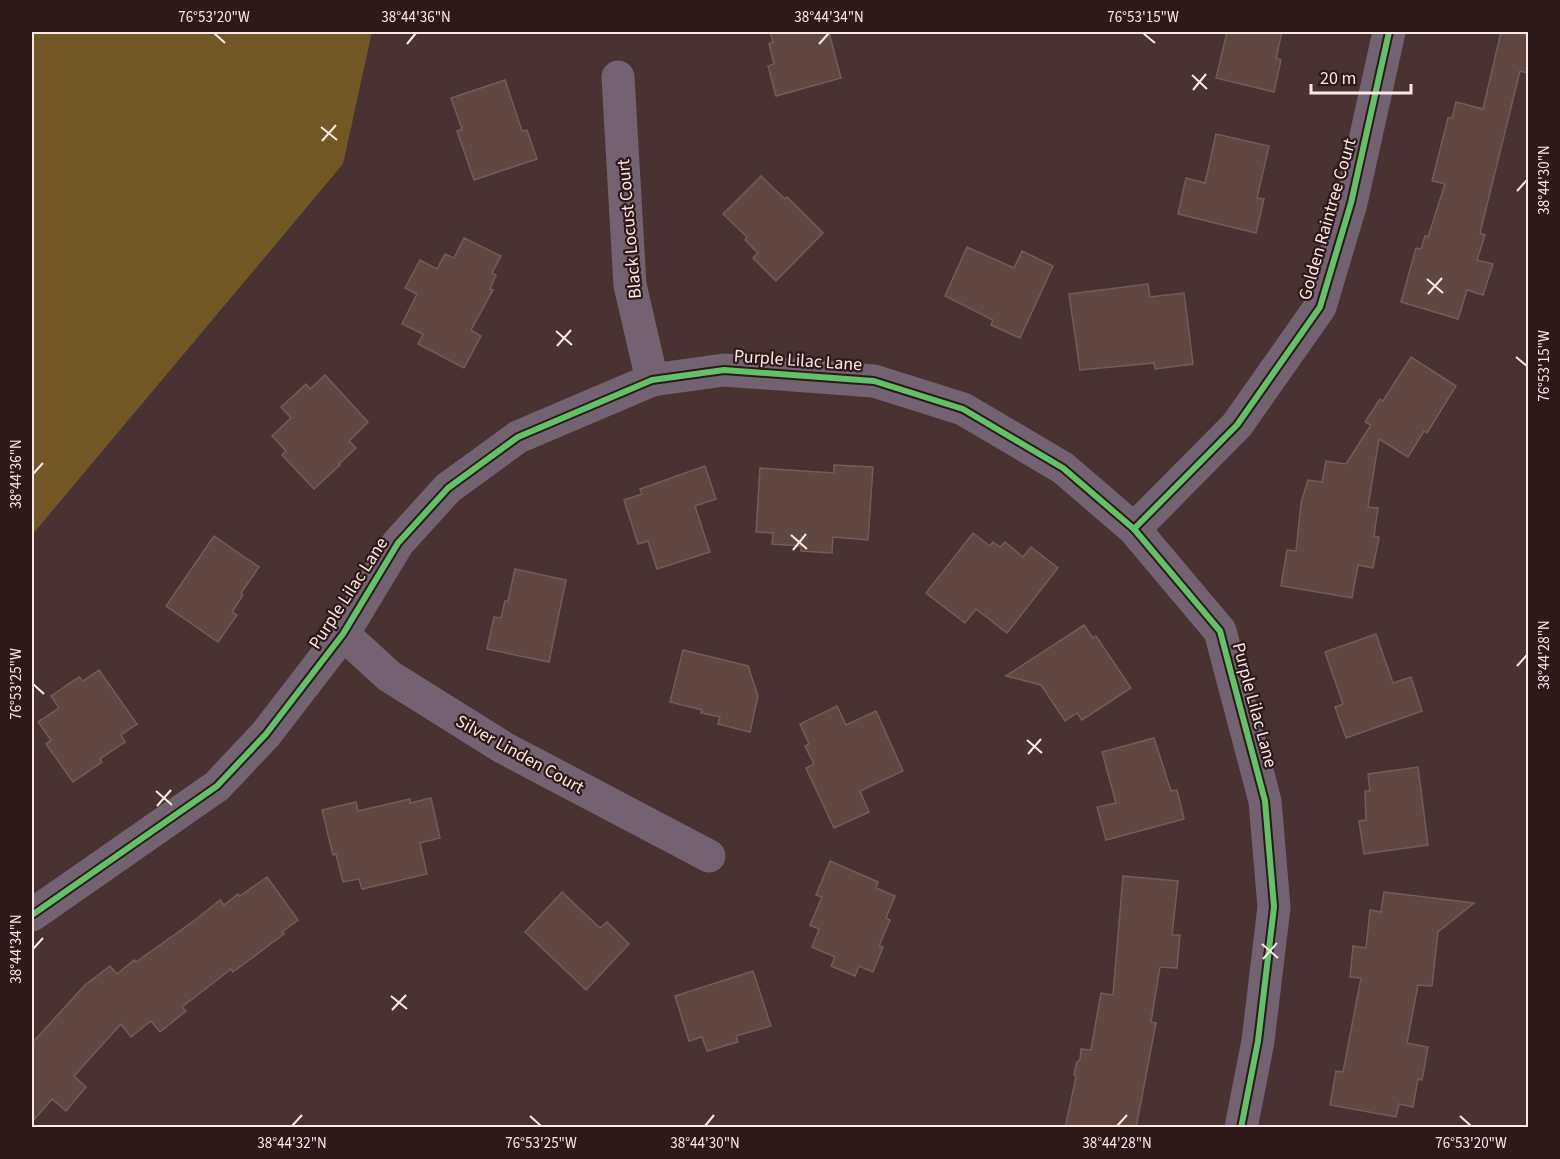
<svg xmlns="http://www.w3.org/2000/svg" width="1560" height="1159" font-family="'Source Sans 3',sans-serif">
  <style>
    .green { fill: #735725 }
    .building { fill: #614741; stroke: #705d59; stroke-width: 1.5 }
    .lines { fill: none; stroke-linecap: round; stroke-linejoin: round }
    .minor { stroke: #736271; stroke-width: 33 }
    .cycleway-casing { stroke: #2c1918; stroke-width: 10 }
    .cycleway { stroke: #61c268; stroke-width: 6 }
    .ticks { fill: none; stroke: #fee8e6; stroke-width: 2 }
    .labels { text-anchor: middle; stroke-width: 4.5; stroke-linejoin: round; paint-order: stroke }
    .street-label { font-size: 18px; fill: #fee8e6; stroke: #2c1918 }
    .neatline { fill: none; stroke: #fee8e6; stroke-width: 2 }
    .ticks-label { font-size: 15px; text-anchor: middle; fill: #fee8e6 }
  </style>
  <rect width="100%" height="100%" fill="#493332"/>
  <!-- green -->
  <polygon class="green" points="32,32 372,32 343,164 32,535"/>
  <!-- building -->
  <g class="building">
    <polygon points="770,32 829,32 841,78 776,96 768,66 774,64 769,44 773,42"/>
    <polygon points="1227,32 1282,32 1276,58 1281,60 1274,92 1216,78"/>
    <polygon points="1501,32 1528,32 1528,73 1520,71 1480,233 1485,235 1477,260 1493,264 1483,295 1467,290 1458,319 1401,302 1416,248 1421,249 1425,236 1428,237 1445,184 1432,181 1448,118 1452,118 1456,102 1483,109"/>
    <polygon points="505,80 522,131 527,130 537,159 474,180 457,131 462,129 451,98"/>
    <polygon points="1216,134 1269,146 1257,198 1264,199 1256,233 1178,214 1186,178 1205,183"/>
    <polygon points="761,176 785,199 787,197 823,233 776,281 753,258 758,253 745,240 747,237 723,214"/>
    <polygon points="464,238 501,256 492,273 496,275 490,289 493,290 471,330 481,336 464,368 418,344 423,334 402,324 417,294 405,288 420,260 437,269 445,254 454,258"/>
    <polygon points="967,247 1014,268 1022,251 1053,266 1020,338 991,325 993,320 945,296"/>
    <polygon points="1148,284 1150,297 1184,293 1193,364 1155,369 1154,363 1080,370 1069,294"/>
    <polygon points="1411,357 1456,386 1427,433 1424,431 1408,457 1379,439 1368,507 1378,508 1374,536 1379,537 1373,568 1358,565 1352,598 1281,586 1287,550 1296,551 1301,503 1308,480 1322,482 1326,461 1346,464 1371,425 1365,422 1380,399 1383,401"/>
    <polygon points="325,375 368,422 349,441 356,448 339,464 340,465 314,489 282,455 286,451 272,436 291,418 281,407 306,384 310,389"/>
    <polygon points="834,465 873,467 868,540 833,537 832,553 801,551 801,546 772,544 773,533 756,532 760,468 834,473"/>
    <polygon points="705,466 716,499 695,506 710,552 657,569 648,541 638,544 624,500 642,494 640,489"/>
    <polygon points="973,533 990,546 993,542 1000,547 1005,542 1023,557 1031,547 1058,568 1007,633 976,609 965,623 926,593"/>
    <polygon points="214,536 259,567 241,593 243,595 232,612 237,615 218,642 166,606"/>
    <polygon points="515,569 566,580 549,662 487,649 494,617 501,618 505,601 508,601"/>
    <polygon points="1084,625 1093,638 1096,636 1131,688 1082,720 1077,713 1065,721 1041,685 1006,676"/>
    <polygon points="1376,634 1393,683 1411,677 1422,711 1346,738 1335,707 1343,704 1325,652"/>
    <polygon points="683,650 748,666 758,696 750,732 718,724 720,717 701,713 702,710 670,702"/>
    <polygon points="99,670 137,724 121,735 125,742 100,759 102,762 73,782 46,744 51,740 38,722 59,708 51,696 79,677 83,681"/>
    <polygon points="837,706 846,725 876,711 903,771 860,791 869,812 834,828 806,768 814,764 805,746 809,744 800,724"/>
    <polygon points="1154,738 1171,791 1177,790 1184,819 1106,840 1097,807 1116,803 1102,752"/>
    <polygon points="1418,767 1428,845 1364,854 1359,821 1366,820 1365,791 1370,791 1368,774"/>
    <polygon points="431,798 440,838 420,843 427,874 362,889 359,879 343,882 336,854 333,855 322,810 356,802 358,811 410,799 410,803"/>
    <polygon points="830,861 878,882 876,888 895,896 886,918 890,920 879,946 883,947 873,972 859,966 855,976 831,966 835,957 812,947 819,929 810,925 822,897 816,895"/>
    <polygon points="1123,876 1178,881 1172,935 1180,935 1177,968 1160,967 1151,1022 1156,1023 1136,1128 1065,1128 1076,1077 1074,1074 1077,1062 1080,1060 1081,1049 1091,1050 1101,993 1113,995"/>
    <polygon points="267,877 298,920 282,932 284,934 233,972 231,969 182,1007 186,1011 160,1032 151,1021 131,1037 121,1024 74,1076 86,1087 66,1111 52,1099 32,1122 32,1043 85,985 110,966 117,974 134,960 136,962 195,920 220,900 224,905 238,894 240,896"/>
    <polygon points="562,892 600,928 607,922 629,944 586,990 525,932"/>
    <polygon points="1384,892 1474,903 1438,932 1432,986 1418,985 1407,1043 1428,1047 1422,1080 1418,1079 1413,1107 1399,1104 1396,1117 1330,1105 1336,1071 1343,1072 1361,978 1350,977 1353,946 1366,948 1370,910 1381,912"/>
    <polygon points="753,971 771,1026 736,1036 738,1042 707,1051 702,1037 689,1041 675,996"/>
  </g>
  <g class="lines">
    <!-- minor -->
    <g class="minor">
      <polyline points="618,77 630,285 652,380"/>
      <polyline points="1134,529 1237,425 1320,307 1351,203 1389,32"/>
      <polyline points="343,634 389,676 504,748 709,856"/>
      <polyline points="32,915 217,786 266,734 343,634 398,543 448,488 518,437 652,380 724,370 874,381 963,409 1063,468 1134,529 1220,631 1265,801 1274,907 1258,1041 1241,1128"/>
    </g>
    <defs>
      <g id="cycleway">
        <polyline points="1134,529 1237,425 1320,307 1351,203 1389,32"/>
        <polyline points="32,915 217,786 266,734 343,634 398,543 448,488 518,437 652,380 724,370 874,381 963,409 1063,468 1134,529 1220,631 1265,801 1274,907 1258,1041 1241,1128"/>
      </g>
    </defs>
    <!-- cycleway casing -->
    <use href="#cycleway" class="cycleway-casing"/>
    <!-- cycleway -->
    <use href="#cycleway" class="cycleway"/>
  </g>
  <!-- ticks -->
  <path class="ticks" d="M214,33l11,10M1143,33l12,10M407,44l9,-11M819,44l10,-11M1192,75l15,14M1193,90l13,-16M321,127l16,13M322,141l14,-16M1517,191l10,-11M1427,279l16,14M1428,294l14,-16M556,331l16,14M557,346l14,-16M1516,357l11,9M33,474l10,-11M791,535l16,14M793,550l13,-16M1517,666l10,-11M33,684l11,10M1027,740l15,13M1028,754l13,-15M156,791l16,14M157,806l14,-16M1262,944l16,14M33,949l10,-11M1263,959l14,-16M391,996l16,13M392,1010l14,-15M530,1116l11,10M1460,1116l11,10M292,1126l10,-11M705,1126l9,-11M1117,1126l10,-11"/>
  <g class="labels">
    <!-- street labels -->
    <g class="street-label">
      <text transform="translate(1327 219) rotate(-74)" y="6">Golden Raintree Court</text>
      <text transform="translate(629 229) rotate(-95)" y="6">Black Locust Court</text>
      <text transform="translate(798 360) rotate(4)" y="6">Purple Lilac Lane</text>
      <text transform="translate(348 593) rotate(-57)" y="6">Purple Lilac Lane</text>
      <text transform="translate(1255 705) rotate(75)" y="6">Purple Lilac Lane</text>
      <text transform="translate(520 754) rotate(29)" y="6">Silver Linden Court</text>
    </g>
  </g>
  <!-- border -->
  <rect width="1560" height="1159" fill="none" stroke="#2c1918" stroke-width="66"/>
  <!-- scale -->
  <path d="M1311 84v9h100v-9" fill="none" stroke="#fee8e6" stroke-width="3"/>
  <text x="1320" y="84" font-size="18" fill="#fee8e6" stroke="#2c1918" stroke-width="4.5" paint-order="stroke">20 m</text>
  <rect x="33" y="33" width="1494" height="1093" class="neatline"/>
  <g class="ticks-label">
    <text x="214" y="22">76°53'20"W</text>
    <text x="416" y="22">38°44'36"N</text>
    <text x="829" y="22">38°44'34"N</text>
    <text x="1143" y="22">76°53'15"W</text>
    <text transform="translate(1544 180) rotate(-90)" y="5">38°44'30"N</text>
    <text transform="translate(1544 366) rotate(-90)" y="5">76°53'15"W</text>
    <text transform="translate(16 474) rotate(-90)" y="5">38°44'36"N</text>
    <text transform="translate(1544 655) rotate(-90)" y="5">38°44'28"N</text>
    <text transform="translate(16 684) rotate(-90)" y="5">76°53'25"W</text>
    <text transform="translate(16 949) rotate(-90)" y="5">38°44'34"N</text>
    <text x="292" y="1148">38°44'32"N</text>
    <text x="541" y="1148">76°53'25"W</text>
    <text x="705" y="1148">38°44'30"N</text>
    <text x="1117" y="1148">38°44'28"N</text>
    <text x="1471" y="1148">76°53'20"W</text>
  </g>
</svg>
